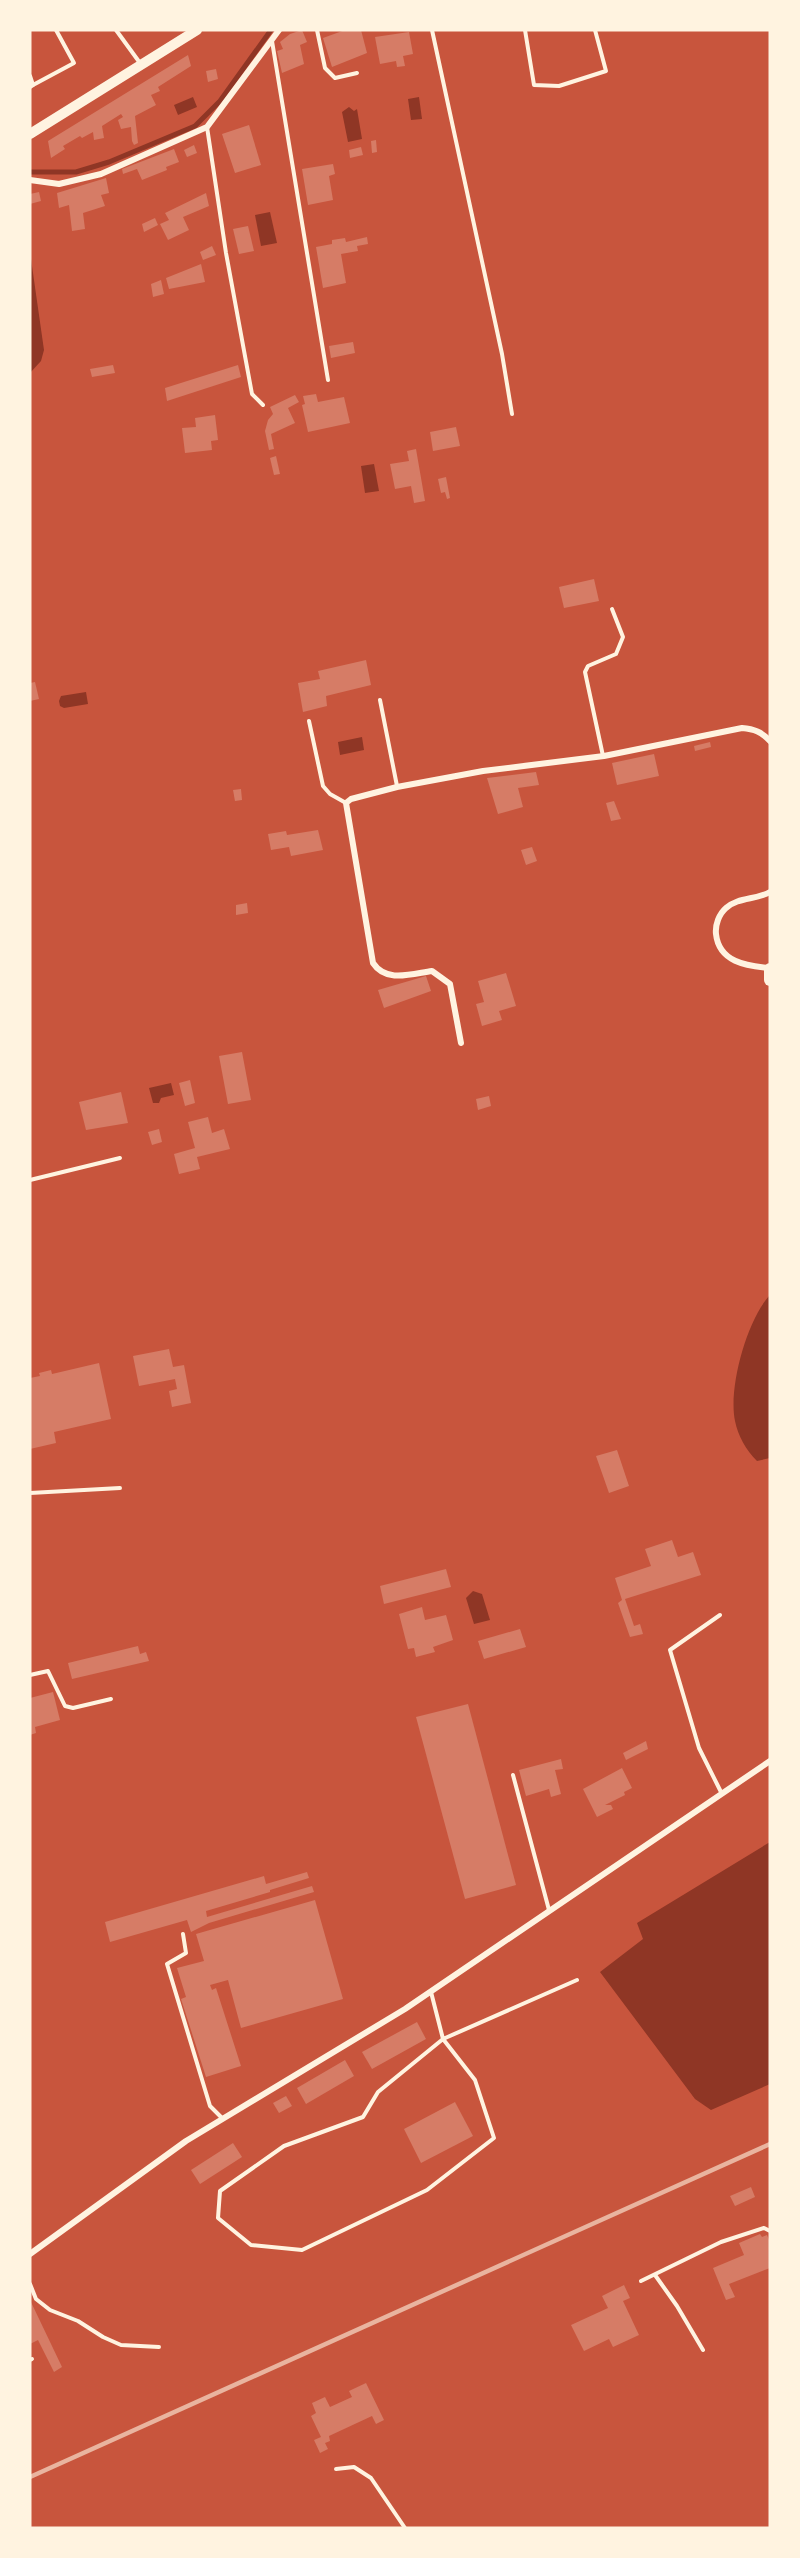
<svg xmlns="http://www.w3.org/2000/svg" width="800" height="2558" font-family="'PT Sans',sans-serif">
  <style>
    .water { fill: #8f3625 }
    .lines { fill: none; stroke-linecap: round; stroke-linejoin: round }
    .stream { stroke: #8f3625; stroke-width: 5 }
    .building { fill: #d67c66 }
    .service { stroke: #fff3e0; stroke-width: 4 }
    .minor { stroke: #fff3e0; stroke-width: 6 }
    .secondary { stroke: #fff3e0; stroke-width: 10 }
    .primary { stroke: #fff3e0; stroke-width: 12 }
    .rail { stroke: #e9b49f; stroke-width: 4.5 }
  </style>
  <rect width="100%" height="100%" fill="#c8553d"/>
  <!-- water -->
  <g class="water">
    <polygon points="193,97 197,107 178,115 174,105"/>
    <polygon points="419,97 422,119 411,120 408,99"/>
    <polygon points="349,107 354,111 357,109 362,139 348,142 342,112"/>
    <polygon points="270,212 277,243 261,246 255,215"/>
    <polygon points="30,252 44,350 41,361 30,373"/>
    <polygon points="374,464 379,491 365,493 361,466"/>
    <polygon points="86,692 88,704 64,708 60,706 59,701 61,696"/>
    <polygon points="362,737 364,750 340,755 338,742"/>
    <polygon points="171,1083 174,1095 161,1098 159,1103 153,1103 149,1088"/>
    <path d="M770,1295v163l-13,3c-11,-11 -19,-25 -22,-40 -7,-33 12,-102 35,-126z"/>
    <polygon points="473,1591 482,1594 490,1620 474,1624 466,1598"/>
    <polygon points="770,1842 770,2084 711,2110 695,2099 600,1972 643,1939 637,1923"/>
  </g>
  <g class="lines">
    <!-- stream -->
    <polyline class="stream" points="30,172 76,172 109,162 195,126 220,101 271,30"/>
  </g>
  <!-- building -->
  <g class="building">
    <polygon points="302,30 307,42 300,45 304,64 282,73 277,51 283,49 280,42 290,34"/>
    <polygon points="345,30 361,30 367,53 332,67 323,38"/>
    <polygon points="409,32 413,54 403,56 405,66 397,67 396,61 380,64 375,37"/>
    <polygon points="188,55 191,66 158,87 160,91 151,95 156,105 135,116 138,143 134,145 132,141 131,127 121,129 118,120 123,117 121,114 102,126 104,138 94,140 93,132 82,138 80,136 63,146 65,149 51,158 48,141"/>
    <polygon points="216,69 218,79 208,82 206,71"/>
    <polygon points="249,125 261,165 235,173 222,134"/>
    <polygon points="376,140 377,152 372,153 371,141"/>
    <polygon points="194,145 197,153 187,157 184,150"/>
    <polygon points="361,147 363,155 350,158 349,150"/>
    <polygon points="174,149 179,162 166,167 167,170 142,180 137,169 123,174 122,169"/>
    <polygon points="333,164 335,174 329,176 333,200 308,205 302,169"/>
    <polygon points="106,178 109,193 101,195 105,206 83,213 85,229 72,231 69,205 59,208 57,193"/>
    <polygon points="39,192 41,201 30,204 30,194"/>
    <polygon points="206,193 209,206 183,217 189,230 168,240 160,224 169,220 165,213"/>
    <polygon points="155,218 158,225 144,232 142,224"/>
    <polygon points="248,226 254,251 239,254 233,229"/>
    <polygon points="367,237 368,244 357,246 358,251 341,254 346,283 323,288 316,247 332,244 332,240 345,238 346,242"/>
    <polygon points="212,246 216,255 203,260 200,252"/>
    <polygon points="201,264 205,282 169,289 166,278"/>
    <polygon points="161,280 164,294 153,297 151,284"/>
    <polygon points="353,342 355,353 331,358 329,346"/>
    <polygon points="113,365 115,373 92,377 90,369"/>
    <polygon points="238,365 241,377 167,401 165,388"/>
    <polygon points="316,394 318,402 344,397 350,423 308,432 302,405 305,404 303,396"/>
    <polygon points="295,395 299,402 288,408 295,423 271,434 274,449 269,450 265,431 268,420 273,414 270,407"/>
    <polygon points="215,415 218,440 211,441 212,450 185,453 182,428 196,427 195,418"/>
    <polygon points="456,427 460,446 433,451 430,432"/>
    <polygon points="416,449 425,501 414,503 411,486 395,489 390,464 409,461 407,451"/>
    <polygon points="276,456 280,474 274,475 270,458"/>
    <polygon points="446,477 450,498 447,499 445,492 441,493 438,479"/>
    <polygon points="594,579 599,601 564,608 559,587"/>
    <polygon points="366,660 371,685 326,696 327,706 303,712 298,683 320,679 318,671"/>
    <polygon points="35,682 39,699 30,701 30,683"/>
    <polygon points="710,742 711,747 695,751 694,746"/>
    <polygon points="654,754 659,776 617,785 612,763"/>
    <polygon points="536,772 539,785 518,788 523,807 498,814 487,778"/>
    <polygon points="241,789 242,800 235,801 233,790"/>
    <polygon points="614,801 621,819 611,821 606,803"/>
    <polygon points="318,830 323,850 291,856 289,847 271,850 268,834 286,831 287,835"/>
    <polygon points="532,847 537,861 526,865 521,850"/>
    <polygon points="247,903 248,913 236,915 236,905"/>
    <polygon points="506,973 516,1006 499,1011 502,1020 482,1026 476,1004 484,1002 478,981"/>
    <polygon points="426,976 431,991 384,1008 378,990"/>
    <polygon points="242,1052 251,1100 228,1104 219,1056"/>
    <polygon points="190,1080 195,1103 185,1106 179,1083"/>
    <polygon points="121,1092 128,1123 86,1130 79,1102"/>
    <polygon points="489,1096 491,1106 478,1110 476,1099"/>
    <polygon points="208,1117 212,1133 224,1129 230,1149 197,1157 200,1169 179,1174 174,1154 195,1148 188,1122"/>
    <polygon points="159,1129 162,1142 152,1145 148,1132"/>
    <polygon points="169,1349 173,1367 184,1365 191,1403 172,1407 169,1391 177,1389 175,1379 139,1386 133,1356"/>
    <polygon points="99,1363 111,1419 54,1432 56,1443 30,1449 30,1378 40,1376 39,1373 51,1370 52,1374"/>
    <polygon points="617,1450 629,1486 609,1493 596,1456"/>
    <polygon points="672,1540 678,1557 693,1552 701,1575 625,1599 634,1626 640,1624 643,1634 630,1637 618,1603 622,1600 615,1578 651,1566 645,1549"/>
    <polygon points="446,1569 451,1587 384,1604 380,1586"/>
    <polygon points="422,1607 425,1620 446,1615 453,1640 433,1647 435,1652 416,1657 414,1648 408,1649 399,1614"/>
    <polygon points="520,1629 526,1647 484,1659 478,1641"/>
    <polygon points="138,1646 140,1654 146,1652 149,1661 72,1679 68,1663"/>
    <polygon points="53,1692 60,1720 35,1727 36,1733 30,1735 30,1698"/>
    <polygon points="468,1704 516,1885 465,1899 416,1717"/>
    <polygon points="646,1741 648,1749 626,1760 623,1753"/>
    <polygon points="561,1759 563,1769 555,1770 561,1794 551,1797 549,1789 526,1796 519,1770"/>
    <polygon points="622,1768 632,1788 624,1792 625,1795 605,1805 611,1805 613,1809 597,1817 583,1789"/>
    <polygon points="307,1872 309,1878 270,1890 270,1892 206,1911 207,1917 312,1886 314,1892 209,1923 191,1932 187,1920 110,1942 105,1922 264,1876 266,1884"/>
    <polygon points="315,1900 343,1999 241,2028 228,1980 210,1985 212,1990 216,1988 241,2066 206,2077 181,1999 186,1997 177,1968 204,1961 196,1934"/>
    <polygon points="417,2022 426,2039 372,2069 362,2052"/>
    <polygon points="345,2060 354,2076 306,2104 297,2088"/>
    <polygon points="286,2096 292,2106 279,2113 273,2103"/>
    <polygon points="455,2102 473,2136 421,2163 404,2129"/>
    <polygon points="233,2143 242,2157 200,2184 191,2170"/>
    <polygon points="751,2187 755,2197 735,2206 730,2196"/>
    <polygon points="760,2234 762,2237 767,2235 770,2242 770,2268 729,2284 735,2297 726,2300 713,2268 744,2255 739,2243"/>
    <polygon points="624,2285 630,2298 623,2301 639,2335 613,2347 609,2339 584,2351 571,2325 608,2308 602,2296"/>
    <polygon points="30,2300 62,2367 54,2372 38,2340 30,2344"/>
    <polygon points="366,2383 384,2420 376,2424 372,2416 329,2436 330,2441 325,2443 328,2449 320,2453 314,2440 321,2437 311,2416 316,2413 312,2403 325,2397 330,2407 352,2397 349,2391"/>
  </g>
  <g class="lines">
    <!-- service -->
    <g class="service">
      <polyline points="116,30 140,63"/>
      <polyline points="317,30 325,68 335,78 357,73"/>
      <polyline points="432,30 502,354 512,414"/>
      <polyline points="525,30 534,85 559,86 606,71 595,30"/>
      <polyline points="272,41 328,380"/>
      <polyline points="30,76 33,85 30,87"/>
      <polyline points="33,85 74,63 56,30"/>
      <polyline points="207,127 226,253 252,394 263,405"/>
      <polyline points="380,700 397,786"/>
      <polyline points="309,721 323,786 330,794 346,803"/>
      <polyline points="603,756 585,672 588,666 616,654 623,637 612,609"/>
      <polyline points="30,1180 120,1158"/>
      <polyline points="30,1493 120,1488"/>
      <polyline points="720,1615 670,1650 699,1748 721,1792"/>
      <polyline points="30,1675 48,1671 65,1706 73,1708 111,1699"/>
      <polyline points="513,1775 549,1910"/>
      <polyline points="183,1934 186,1953 167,1964 210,2106 221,2117"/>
      <polyline points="431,1992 443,2039 378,2092 363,2117 284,2146 220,2191 218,2218 251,2245 302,2250 427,2190 494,2138 475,2080 443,2039 577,1980"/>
      <polyline points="655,2275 677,2306 703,2350"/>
      <polyline points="641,2281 721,2242 764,2228 770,2231"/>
      <polyline points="30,2284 36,2299 50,2310 78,2321 103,2337 121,2345 159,2347"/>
      <polyline points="30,2360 32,2359"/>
      <polyline points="336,2469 354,2467 371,2478 405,2528"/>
    </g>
    <!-- minor -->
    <g class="minor">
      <polyline points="30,180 59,184 101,174 207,127 279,30"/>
      <path d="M770,892c-14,8 -32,5 -44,16 -7,6 -11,17 -10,26 3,28 30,32 54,34"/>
      <path d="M461,1043l-11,-59 -18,-13c-21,3 -46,12 -59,-8l-27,-160 5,-4 46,-12 86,-16 121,-15 138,-28c12,1 20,4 28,13"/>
      <polyline points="30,2254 186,2141 405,2009 770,1761"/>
    </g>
    <!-- secondary -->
    <polyline class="secondary" points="30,134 197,30"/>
    <!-- primary -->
    <polyline class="primary" points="770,969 770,980"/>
    <!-- rail -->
    <polyline class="rail" points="30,2477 770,2144"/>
  </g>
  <!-- border -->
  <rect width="800" height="2558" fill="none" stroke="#fff3e0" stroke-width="63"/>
</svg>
